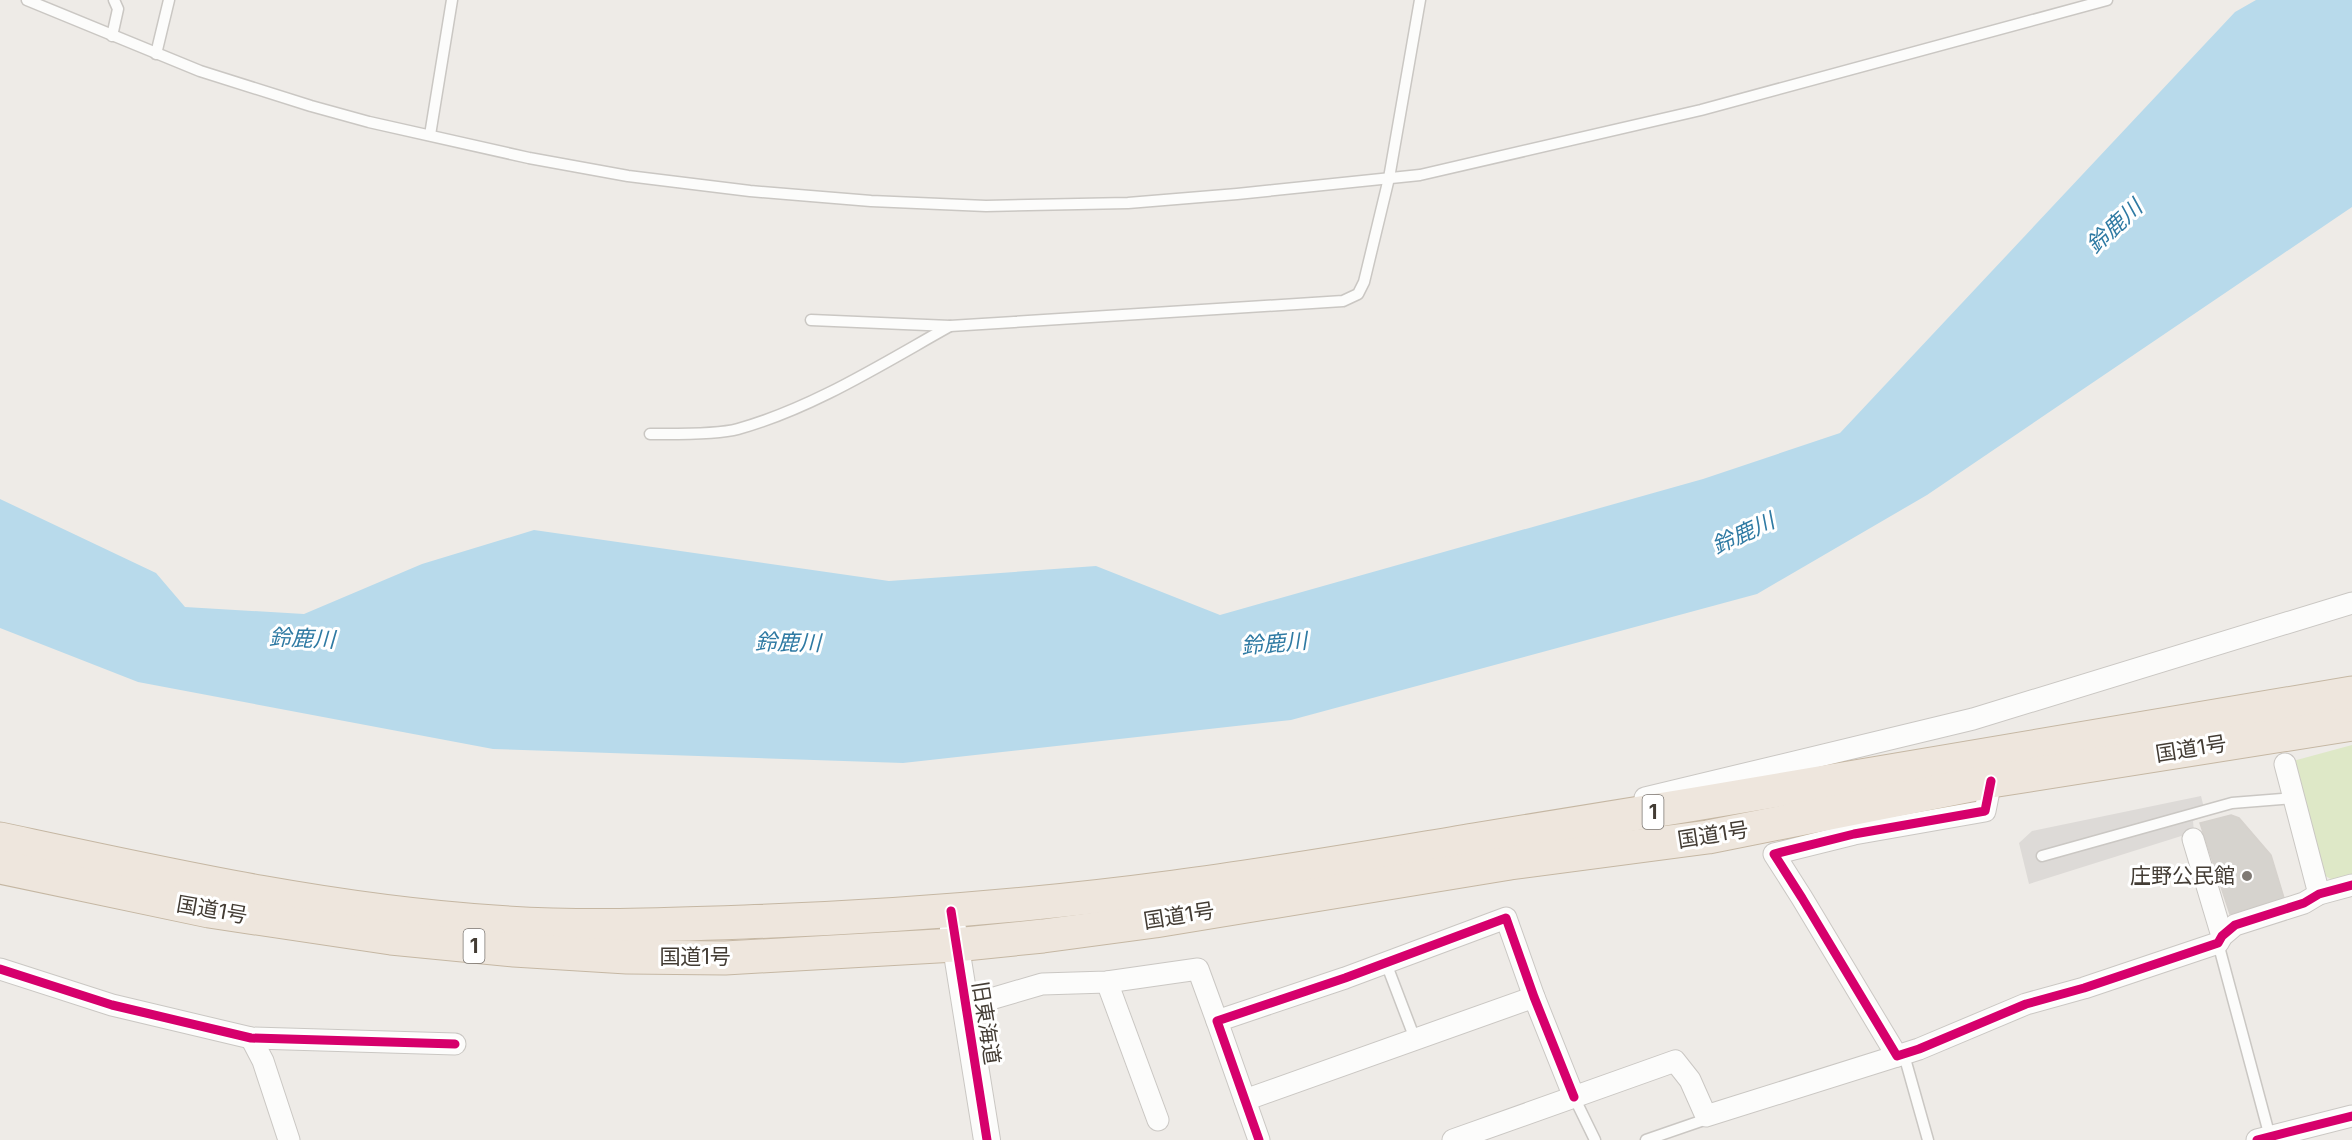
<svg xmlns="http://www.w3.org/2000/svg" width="2352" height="1140" font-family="Inter,'Noto Sans JP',sans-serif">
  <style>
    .green { fill: #dee8c7 }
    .parking { fill: #dddad7 }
    .water { fill: #b8daeb }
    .building { fill: #d6d3ce; stroke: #d6d2cd; stroke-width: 1.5 }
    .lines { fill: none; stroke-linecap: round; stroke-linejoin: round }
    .service-casing { stroke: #cac7c3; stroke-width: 13 }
    .minor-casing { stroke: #cac7c3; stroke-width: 23 }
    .tertiary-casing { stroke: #cac7c3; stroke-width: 28 }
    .trunk-casing { stroke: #c5b7a3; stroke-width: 35 }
    .service { stroke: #fcfcfb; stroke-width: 10 }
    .minor { stroke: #fcfcfb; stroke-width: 21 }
    .tertiary { stroke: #fcfcfb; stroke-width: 26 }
    .trunk { stroke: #eee6dd; stroke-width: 33 }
    .cycleway-casing { stroke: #fff; stroke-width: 13 }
    .cycleway { stroke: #d6006c; stroke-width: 9 }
    .poi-dot { fill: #7f7973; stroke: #fff; stroke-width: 2 }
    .labels { text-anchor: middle; stroke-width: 6; stroke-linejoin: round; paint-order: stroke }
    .shield { fill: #fff; stroke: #7b7671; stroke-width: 1.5 }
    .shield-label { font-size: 20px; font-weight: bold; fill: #433c34 }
    .street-label { font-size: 21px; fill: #433c34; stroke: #fff }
    .poi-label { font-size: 21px; fill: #433c34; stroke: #fff; text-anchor: end }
    .water-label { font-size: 22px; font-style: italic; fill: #2f7aa3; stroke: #fff }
  </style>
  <rect width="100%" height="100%" fill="#eeebe7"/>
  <!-- green -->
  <polygon class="green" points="2352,745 2352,877 2336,882 2322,874 2293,761"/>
  <!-- parking -->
  <polygon class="parking" points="2201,796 2206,816 2193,821 2194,832 2029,884 2019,843 2032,831"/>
  <!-- water -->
  <polygon class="water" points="2256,0 2352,0 2352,207 1927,495 1757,594 1291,720 903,763 493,749 138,682 0,628 0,499 156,573 185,607 304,614 422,564 534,530 889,581 1096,566 1220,615 1703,479 1840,433 2235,12"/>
  <!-- building -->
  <polygon class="building" points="2231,815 2239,818 2271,855 2284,898 2230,914 2200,823"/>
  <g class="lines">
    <defs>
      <g id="service">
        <polyline points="27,0 200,71 311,106 369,122 529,158 628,176 750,191 871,201 986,206 1128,203 1237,194 1420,175 1701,110 2107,0"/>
        <polyline points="112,36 118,9 114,0"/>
        <polyline points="156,54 169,0"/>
        <polyline points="430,135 452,0"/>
        <polyline points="811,320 950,326 1343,301 1358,294 1364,282 1389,178 1420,0"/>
        <path d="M650,434c23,0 66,1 88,-5 75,-21 144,-65 212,-103"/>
        <polyline points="2042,856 2232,803 2294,798"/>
        <polyline points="2218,943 2270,1137"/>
        <polyline points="1386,963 1415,1039"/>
        <polyline points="1904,1055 1928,1140"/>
        <polyline points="1574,1097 1595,1140"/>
        <polyline points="1646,1140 1701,1121 1706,1116"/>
      </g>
      <g id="minor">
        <polyline points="2285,764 2319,894"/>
        <polyline points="1991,781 1985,811 1854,834 1774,854 1802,898 1897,1056 1919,1049 2026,1004 2084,988 2218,943 2222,936 2235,925 2304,903 2319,894 2352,885"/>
        <polyline points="1645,798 1973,719 2352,603"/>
        <polyline points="2193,839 2222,936"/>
        <polyline points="0,969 112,1005 251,1038 455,1044"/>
        <polyline points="1107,982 1158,1120"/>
        <polyline points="965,1003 984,1001 1042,984 1107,982 1198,969 1217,1021"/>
        <polyline points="251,1038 263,1061 289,1140"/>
        <polyline points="1245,1100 1534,997"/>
        <polyline points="1259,1140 1217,1021 1345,978 1506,918 1534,997 1574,1097"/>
        <polyline points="1453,1140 1675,1061 1690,1080 1706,1116 1897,1056"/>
        <polyline points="2257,1140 2352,1116"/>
      </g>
      <polyline id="tertiary" points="953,929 987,1140"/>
      <g id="trunk">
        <path d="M0,839c163,35 327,72 494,83 84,6 168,3 251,0 143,-5 286,-16 429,-35 102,-13 204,-31 306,-48 291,-47 582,-95 872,-146"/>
        <polyline points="0,867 209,911 391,938 514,950 627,957 725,958 955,945 1043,936 1155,921 1510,863 1708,837 1991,781 2352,724"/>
      </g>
    </defs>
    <!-- service casing -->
    <use href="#service" class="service-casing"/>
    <!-- minor casing -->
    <use href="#minor" class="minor-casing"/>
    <!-- tertiary casing -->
    <use href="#tertiary" class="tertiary-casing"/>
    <!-- trunk casing -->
    <use href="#trunk" class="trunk-casing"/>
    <!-- service -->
    <use href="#service" class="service"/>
    <!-- minor -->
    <use href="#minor" class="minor"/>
    <!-- tertiary -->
    <use href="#tertiary" class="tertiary"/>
    <!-- trunk -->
    <use href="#trunk" class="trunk"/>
    <defs>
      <g id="cycleway">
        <polyline points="1991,781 1985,811 1854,834 1774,854 1802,898 1897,1056 1919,1049 2026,1004 2084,988 2218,943 2222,936 2235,925 2304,903 2319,894 2352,885"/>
        <polyline points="951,911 987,1140"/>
        <polyline points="0,969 112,1005 251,1038 455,1044"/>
        <polyline points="1259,1140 1217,1021 1345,978 1506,918 1534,997 1574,1097"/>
        <polyline points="2257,1140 2352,1116"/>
      </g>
    </defs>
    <!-- cycleway casing -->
    <use href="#cycleway" class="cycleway-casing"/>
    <!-- cycleway -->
    <use href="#cycleway" class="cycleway"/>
  </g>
  <!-- markers -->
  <circle class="poi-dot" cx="2247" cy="876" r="6"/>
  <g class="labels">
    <!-- shield labels -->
    <g class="shield">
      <rect x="1642.5" y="795" width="21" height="34" rx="4.5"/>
      <rect x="463.5" y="929" width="21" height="34" rx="4.5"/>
    </g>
    <g class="shield-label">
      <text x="1653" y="819">1</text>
      <text x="474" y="953">1</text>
    </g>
    <!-- street labels -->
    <g class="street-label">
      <text transform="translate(2191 749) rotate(-9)" y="7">国道1号</text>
      <text transform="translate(1713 835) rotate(-9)" y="7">国道1号</text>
      <text transform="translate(212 910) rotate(10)" y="7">国道1号</text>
      <text transform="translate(1179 916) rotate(-9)" y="7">国道1号</text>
      <text x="695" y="964">国道1号</text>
      <text transform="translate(986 1023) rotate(81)" y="7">旧東海道</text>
    </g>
    <!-- poi labels -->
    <g class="poi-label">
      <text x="2235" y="883">庄野公民館</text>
    </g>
    <!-- water labels -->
    <g class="water-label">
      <text transform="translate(2114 226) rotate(-43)" y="8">鈴鹿川</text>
      <text transform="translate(1743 533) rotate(-25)" y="8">鈴鹿川</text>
      <text transform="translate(302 638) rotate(2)" y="8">鈴鹿川</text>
      <text transform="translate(788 642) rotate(1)" y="8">鈴鹿川</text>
      <text transform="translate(1274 643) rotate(-5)" y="8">鈴鹿川</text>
    </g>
  </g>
</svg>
